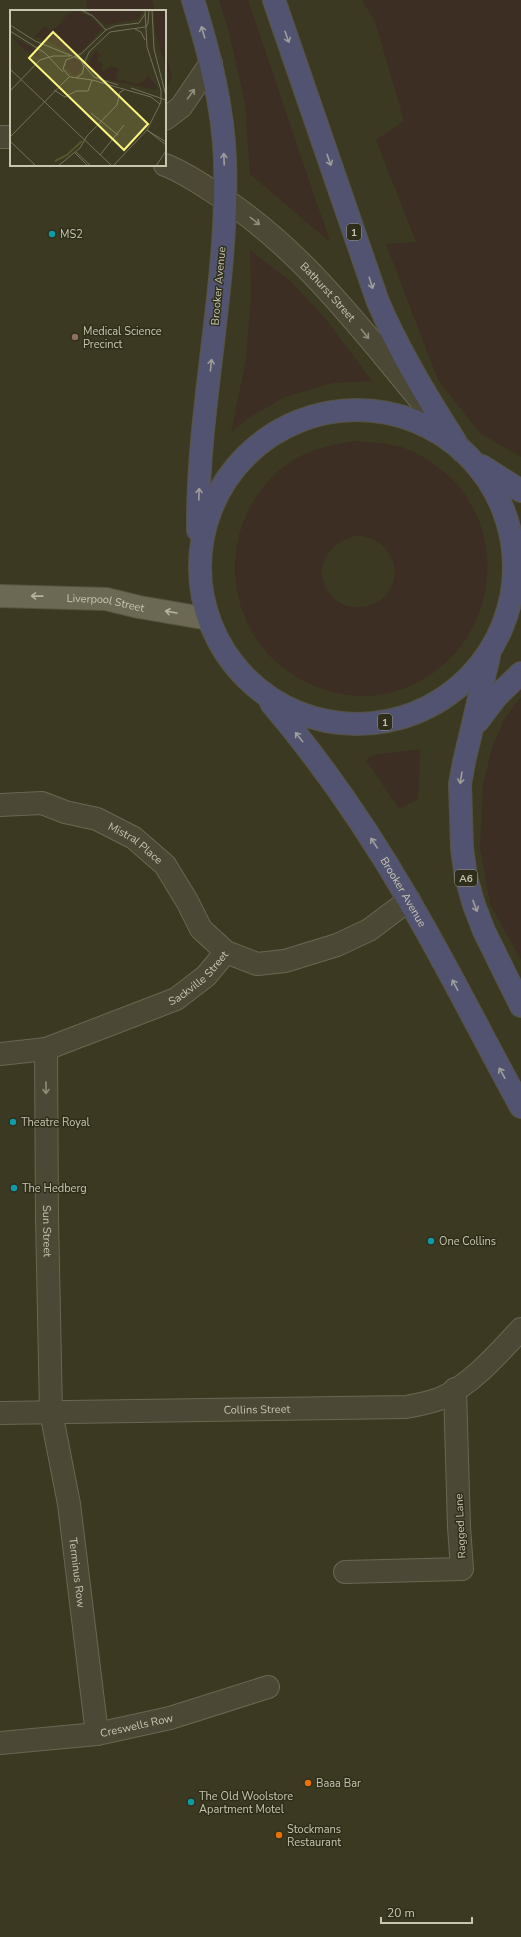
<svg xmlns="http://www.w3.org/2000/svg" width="521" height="1937" font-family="'Nunito Sans',sans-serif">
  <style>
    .green { fill: #3c2e23; fill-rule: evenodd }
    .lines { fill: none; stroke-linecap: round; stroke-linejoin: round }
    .minor-casing { stroke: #696753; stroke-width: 24 }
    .major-casing { stroke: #575641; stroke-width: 24 }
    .highway-casing { stroke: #565440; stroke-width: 24 }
    .minor { stroke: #4b4935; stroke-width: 22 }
    .major { stroke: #6b6953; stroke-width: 22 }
    .highway { stroke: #525371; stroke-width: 22 }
    .oneway { stroke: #9e9e9a }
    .oneway2 { stroke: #8f8e79 }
    .oneway3 { stroke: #b5b39d }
    .culture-dot { fill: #0f9aa8; stroke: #2f2e1a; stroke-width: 1.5 }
    .education-dot { fill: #8d6e63; stroke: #2f2e1a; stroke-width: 1.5 }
    .food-dot { fill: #e8710a; stroke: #2f2e1a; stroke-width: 1.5 }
    .labels { text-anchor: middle; stroke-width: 3; stroke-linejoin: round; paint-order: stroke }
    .shield { fill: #2f2e1a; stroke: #999883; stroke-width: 1 }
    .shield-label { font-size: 10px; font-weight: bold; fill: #c7c6b0 }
    .poi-label { font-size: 11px; fill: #c7c6b0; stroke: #2f2e1a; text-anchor: start }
    .street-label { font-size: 11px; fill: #c7c6b0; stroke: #2f2e1a }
    .inset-river { fill: none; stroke: #57542b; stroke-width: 2 }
    .inset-road { fill: none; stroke: #73715a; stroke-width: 1 }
    .view { fill: #fbf681; fill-opacity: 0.15; stroke: #fbf681; stroke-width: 2 }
    .inset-edge { fill: none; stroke: #c7c6b0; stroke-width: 2 }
  </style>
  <rect width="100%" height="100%" fill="#3b3921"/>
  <!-- green -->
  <g class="green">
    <polygon points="86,0 152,0 155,11 88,11"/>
    <polygon points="219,0 248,0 330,242 250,174 245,103 229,32"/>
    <polygon points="362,0 521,0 521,457 480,433 438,380 386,244 416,242 376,140 404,121 375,21"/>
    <polygon points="165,49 172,77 165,91"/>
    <polygon points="250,250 289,280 324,317 372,381 332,383 285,397 248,418 231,433 246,359 251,298"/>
    <path d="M354,441c16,1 31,2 47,6 21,7 39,20 54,35 66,74 26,193 -71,212 -33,6 -68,-3 -95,-22 -35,-24 -55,-65 -54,-107 1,-46 28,-93 72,-112 15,-6 30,-9 47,-12zM359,535c51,9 45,73 -4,72 -10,0 -20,-6 -26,-14 -19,-27 2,-53 30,-58z"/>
    <polygon points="521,697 521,960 490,904 480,847 483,784 493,745 505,718"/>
    <polygon points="420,749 418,799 399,809 366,760 373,755"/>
  </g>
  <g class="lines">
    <defs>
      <g id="minor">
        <polyline points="165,119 181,107 211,63"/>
        <polyline points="0,137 11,137"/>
        <path id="s1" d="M165,165c19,7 36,19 53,30 65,42 111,95 161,155 27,33 55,67 83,101"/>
        <path id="s2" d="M0,805l42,-2 23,9 32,7 37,19 31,27 22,36 14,28 25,23 31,12 28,-3 52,-16 32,-15 40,-30"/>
        <path id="s3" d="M46,1049l1,168 4,195 18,92 28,230"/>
        <path id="s4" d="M0,1054l46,-5 130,-50 30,-23 20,-24"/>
        <path id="s5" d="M0,1413l406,-6c11,-2 22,-4 33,-8 31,-13 60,-46 82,-70"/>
        <polyline points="345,1572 462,1569 459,1527 455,1389"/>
        <path id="s6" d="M0,1743l97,-9 73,-16 98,-31"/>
      </g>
      <g id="major">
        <path id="s7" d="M0,596l106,3 33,8 70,12"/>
      </g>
      <g id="highway">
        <path d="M193,0c16,52 30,105 32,160 4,124 -28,247 -27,370"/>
        <path d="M274,0l104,302c21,49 48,94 77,139"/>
        <circle cx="357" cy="567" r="157"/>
        <polyline points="482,466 521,491"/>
        <polyline points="489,656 464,762 460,784 462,848 466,877 474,905 484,931 521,1006"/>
        <path id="s8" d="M271,703c52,61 97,127 137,196 40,68 75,139 113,208"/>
        <polyline points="478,721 497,696 521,673"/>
      </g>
    </defs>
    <!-- minor casing -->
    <use href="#minor" class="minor-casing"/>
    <!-- major casing -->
    <use href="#major" class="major-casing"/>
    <!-- highway casing -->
    <use href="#highway" class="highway-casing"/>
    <!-- minor -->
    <use href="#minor" class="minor"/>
    <!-- major -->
    <use href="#major" class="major"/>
    <!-- highway -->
    <use href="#highway" class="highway"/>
  </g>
  <!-- one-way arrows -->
  <defs><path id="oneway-shaft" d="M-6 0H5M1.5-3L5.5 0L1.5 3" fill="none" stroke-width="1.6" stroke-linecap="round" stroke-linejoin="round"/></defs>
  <g class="oneway">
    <use href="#oneway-shaft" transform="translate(203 32) rotate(-107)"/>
    <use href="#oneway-shaft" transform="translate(287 37) rotate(71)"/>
    <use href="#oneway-shaft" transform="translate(224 159) rotate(-92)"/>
    <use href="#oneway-shaft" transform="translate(329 160) rotate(71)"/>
    <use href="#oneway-shaft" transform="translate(371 283) rotate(72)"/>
    <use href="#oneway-shaft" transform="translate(211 365) rotate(-84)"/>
    <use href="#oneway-shaft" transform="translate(199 494) rotate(-88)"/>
    <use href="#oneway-shaft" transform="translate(299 737) rotate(-128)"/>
    <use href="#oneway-shaft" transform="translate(461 778) rotate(99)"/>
    <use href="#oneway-shaft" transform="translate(374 843) rotate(-123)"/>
    <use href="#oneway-shaft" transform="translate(475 906) rotate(70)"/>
    <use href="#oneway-shaft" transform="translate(455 985) rotate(-118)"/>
    <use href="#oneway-shaft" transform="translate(502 1073) rotate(-119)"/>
  </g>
  <g class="oneway2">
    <use href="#oneway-shaft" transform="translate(191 94) rotate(-54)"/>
    <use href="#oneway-shaft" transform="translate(255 221) rotate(38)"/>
    <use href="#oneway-shaft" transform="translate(365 334) rotate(51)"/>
    <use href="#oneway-shaft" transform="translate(46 1088) rotate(90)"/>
  </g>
  <g class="oneway3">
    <use href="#oneway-shaft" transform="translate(37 596) rotate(-179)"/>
    <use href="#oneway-shaft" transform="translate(171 612) rotate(-170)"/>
  </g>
  <!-- markers -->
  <g class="culture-dot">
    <circle cx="52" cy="234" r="4"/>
    <circle cx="13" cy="1122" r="4"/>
    <circle cx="14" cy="1188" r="4"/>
    <circle cx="431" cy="1241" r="4"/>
    <circle cx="191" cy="1802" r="4"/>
  </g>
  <circle class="education-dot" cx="75" cy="337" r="4"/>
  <g class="food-dot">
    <circle cx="308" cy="1783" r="4"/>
    <circle cx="279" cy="1835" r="4"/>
  </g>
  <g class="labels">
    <!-- shield labels -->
    <g class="shield">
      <rect x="347" y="224" width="14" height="16" rx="3"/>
      <rect x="378" y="714" width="14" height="16" rx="3"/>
      <rect x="455" y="870" width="22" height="16" rx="3"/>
    </g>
    <g class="shield-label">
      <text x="354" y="236">1</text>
      <text x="385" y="726">1</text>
      <text x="466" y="882">A6</text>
    </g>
    <!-- poi labels -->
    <g class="poi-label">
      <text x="60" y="238">MS2</text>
      <text x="83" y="335">Medical Science<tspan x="83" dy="13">Precinct</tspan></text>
      <text x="21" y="1126">Theatre Royal</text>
      <text x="22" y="1192">The Hedberg</text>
      <text x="439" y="1245">One Collins</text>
      <text x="316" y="1787">Baaa Bar</text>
      <text x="199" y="1800">The Old Woolstore<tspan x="199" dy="13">Apartment Motel</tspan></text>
      <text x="287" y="1833">Stockmans<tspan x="287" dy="13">Restaurant</tspan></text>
    </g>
    <!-- street labels -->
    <g class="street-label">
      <text transform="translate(218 286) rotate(-85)" y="4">Brooker Avenue</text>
      <text dy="4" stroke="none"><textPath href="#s1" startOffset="208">Bathurst Street</textPath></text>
      <text dy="4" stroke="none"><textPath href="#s7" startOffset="106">Liverpool Street</textPath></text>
      <text dy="4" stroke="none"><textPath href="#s2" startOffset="145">Mistral Place</textPath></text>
      <text dy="4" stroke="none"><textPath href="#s8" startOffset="231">Brooker Avenue</textPath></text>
      <text dy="4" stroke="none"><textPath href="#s4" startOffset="216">Sackville Street</textPath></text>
      <text dy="4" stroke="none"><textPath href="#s3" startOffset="182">Sun Street</textPath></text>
      <text dy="4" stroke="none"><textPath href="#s5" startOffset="257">Collins Street</textPath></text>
      <text transform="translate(460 1526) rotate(-93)" y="4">Ragged Lane</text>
      <text dy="4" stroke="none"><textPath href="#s3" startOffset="526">Terminus Row</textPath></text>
      <text dy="4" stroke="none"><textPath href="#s6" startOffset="138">Creswells Row</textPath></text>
    </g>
  </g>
  <!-- overview -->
  <g transform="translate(10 10)">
    <rect width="156" height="156" fill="#3b3921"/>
    <path d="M76,0h55v3l-3,6 -33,6zM144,0h12v58l-11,-36zM67,1l14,6 11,12 -19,21 -10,5 -26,-15 -13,-3 11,-11 4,4 8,-3 11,-13zM0,25l30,18 -1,5 -19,-12zM86,40l5,6 -2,-1 -2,6 6,2 -2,7 4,1 6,-5 8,3 -3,10 22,5 6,-3 4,-6 9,12 -1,3 -60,-13 -9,-12zM63,48l6,2 3,6 -2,6 -5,4 -10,-8 2,-7z" fill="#3c2e23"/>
    <path class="inset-river" d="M45,151l12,-6 15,-14"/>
    <path class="inset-road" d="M71,0l12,6 13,14M142,0l2,39 12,47M135,4l-6,9 -24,3 -9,4 -25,24 -15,6 -3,9 7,8 22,3 59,17 9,7M0,15l25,16 37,15M136,17l2,-4 1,-13M125,19l6,3 4,8M0,21l35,22 18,19M65,47l6,3 3,7 -2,7 -6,4M74,54l5,-12 21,-20 35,-5M74,55l10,12 24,8M0,59l102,97M121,78l35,12M44,80l11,7 11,-6h12l4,-11M0,81l30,-31 13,-4h17M81,103l27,22M137,120l19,15M137,120l19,12M0,127l59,-60M0,131l26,25M66,142l15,14M65,143l13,13M90,145l24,-30M48,156l22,-18 7,-12 30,-31 3,-13 4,-2M103,156l34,-36 14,-28v-12l-14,-43 -2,-37M146,156l10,-15"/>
    <path class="view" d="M43,22l95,92 -24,26 -95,-92z"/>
    <rect width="156" height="156" class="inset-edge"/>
  </g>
  <!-- scale -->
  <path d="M381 1917v6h91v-6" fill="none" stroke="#c7c6b0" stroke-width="2"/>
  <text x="387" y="1917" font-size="12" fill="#c7c6b0" stroke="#2f2e1a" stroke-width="3" paint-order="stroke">20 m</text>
</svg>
